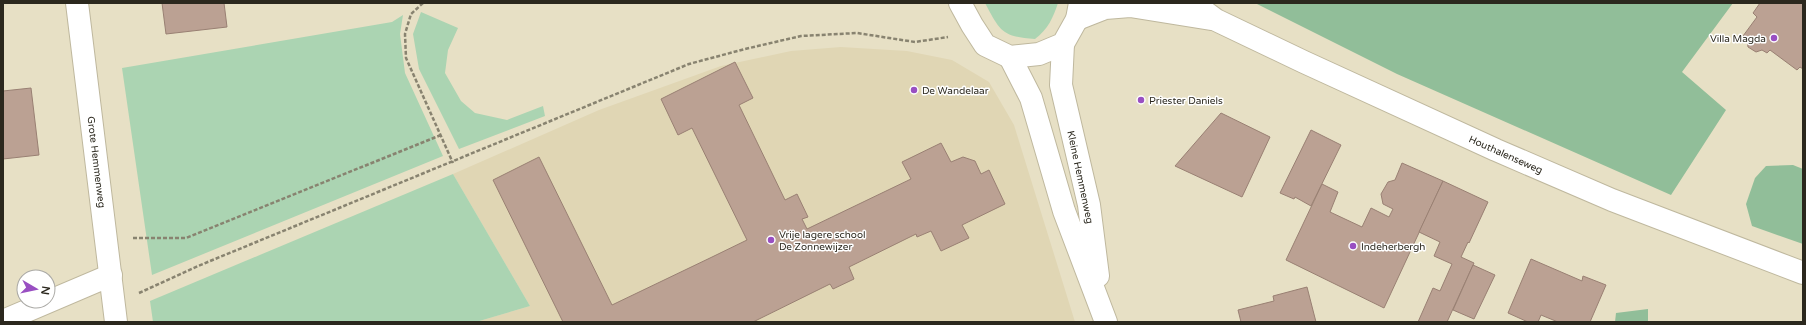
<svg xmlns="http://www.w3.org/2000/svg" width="1806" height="325" font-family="'Varela Round',sans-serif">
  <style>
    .built { fill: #e0d6b4 }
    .green { fill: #abd4b2 }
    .forest { fill: #91be99 }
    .building { fill: #bba193; stroke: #998073 }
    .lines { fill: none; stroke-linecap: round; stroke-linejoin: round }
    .minor-casing { stroke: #bfb89e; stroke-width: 24 }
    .path { stroke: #888370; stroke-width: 2.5; stroke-dasharray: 4 2; stroke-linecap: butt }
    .minor { stroke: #fff; stroke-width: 22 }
    .poi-dot { fill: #994fc2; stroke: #fff; stroke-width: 1.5 }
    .labels { text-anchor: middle; stroke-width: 3; stroke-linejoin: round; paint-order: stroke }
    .poi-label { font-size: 10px; fill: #2b281e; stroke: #fff; text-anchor: start }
    .street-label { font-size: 10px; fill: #2b281e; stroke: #fff }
  </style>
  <rect width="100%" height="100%" fill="#e7e0c5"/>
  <!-- built -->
  <polygon class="built" points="841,47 907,51 952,60 989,82 1014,125 1075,322 476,322 530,306 453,174 599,110 721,66 791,51"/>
  <!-- green -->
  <g class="green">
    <path d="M985,3h73c-5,15 -10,26 -23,36 -33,-2 -35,-8 -50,-36z"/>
    <polygon points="421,12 458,28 448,50 445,73 461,101 475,113 507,120 543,106 545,116 459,149 419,69 413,34"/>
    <polygon points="403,15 400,34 405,73 443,156 152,275 122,68 392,22"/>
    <polygon points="453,174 530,306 476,322 153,322 150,301"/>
  </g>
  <!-- forest -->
  <g class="forest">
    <polygon points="1255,3 1733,3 1682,72 1726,110 1671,195 1397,74"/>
    <polygon points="1793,165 1803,169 1803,244 1752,226 1746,204 1755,178 1766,166"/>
    <polygon points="1648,309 1648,322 1615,322 1616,313"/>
  </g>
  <!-- building -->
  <g class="building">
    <polygon points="162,3 224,3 227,27 166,34"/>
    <polygon points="1760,3 1803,3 1803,69 1800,67 1797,70 1770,50 1767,53 1762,50 1756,52 1748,47 1747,39 1743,36 1757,17 1753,13"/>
    <polygon points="735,62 753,98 739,105 785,200 797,194 808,217 802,219 807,229 911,179 902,162 941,143 951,162 963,157 975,161 981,174 989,170 1005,204 962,225 969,238 941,251 931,231 917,237 916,234 849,267 854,279 833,289 830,284 753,322 563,322 493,180 539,157 612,305 710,258 747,240 692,128 678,135 661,99"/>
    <polygon points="31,88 39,155 3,159 3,91"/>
    <polygon points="1221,113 1270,137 1242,197 1175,166"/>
    <polygon points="1311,130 1341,145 1311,206 1295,197 1294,199 1280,193"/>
    <polygon points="1402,163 1443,181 1384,308 1286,260 1322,184 1338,192 1330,212 1362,227 1371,208 1389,217 1393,209 1383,204 1381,194 1388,182 1395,180"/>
    <polygon points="1443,181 1488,202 1469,243 1468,242 1461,257 1474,263 1447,322 1418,322 1433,288 1440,291 1452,264 1434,256 1440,242 1419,232"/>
    <polygon points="1531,259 1582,281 1583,276 1606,285 1590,322 1558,322 1541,315 1538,322 1528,322 1508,313"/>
    <polygon points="1473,265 1495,275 1474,319 1453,310"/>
    <polygon points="1307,287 1316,322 1241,322 1238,310 1274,301 1273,296"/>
  </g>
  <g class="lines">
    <defs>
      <g id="minor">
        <polyline points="77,3 116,322"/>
        <polyline points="960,3 972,25 985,45 1010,57 1039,54 1063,44 1077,19 1080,3"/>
        <polyline points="1193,3 1216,20 1304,62 1496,150 1612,200 1803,273"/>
        <polyline points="1077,19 1105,8 1130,6 1211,19"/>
        <polyline points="1063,44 1061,85 1089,205 1098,276"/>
        <polyline points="1010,57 1031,98 1064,211 1106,322"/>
        <polyline points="3,321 111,275"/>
      </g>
    </defs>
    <!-- minor casing -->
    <use href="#minor" class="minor-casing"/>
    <!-- path -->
    <g class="path">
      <polyline points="423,3 411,14 405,34 406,58 453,163"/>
      <polyline points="133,238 186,238 441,135"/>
      <polyline points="139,293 198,266 689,64 745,49 801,36 857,33 915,42 948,37"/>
    </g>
    <!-- minor -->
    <use href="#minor" class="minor"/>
  </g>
  <!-- markers -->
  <g class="poi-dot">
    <circle cx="1774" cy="38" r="4"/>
    <circle cx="914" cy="90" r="4"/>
    <circle cx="1141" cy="100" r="4"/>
    <circle cx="771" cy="240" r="4"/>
    <circle cx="1353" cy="246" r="4"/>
  </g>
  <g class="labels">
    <!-- poi labels -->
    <g class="poi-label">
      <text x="1766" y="42" text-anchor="end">Villa Magda</text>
      <text x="922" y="94">De Wandelaar</text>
      <text x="1149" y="104">Priester Daniels</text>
      <text x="779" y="238">Vrije lagere school<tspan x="779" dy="12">De Zonnewijzer</tspan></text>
      <text x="1361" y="250">Indeherbergh</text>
    </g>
    <!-- street labels -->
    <g class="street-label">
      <text transform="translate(1506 154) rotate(24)" y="4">Houthalenseweg</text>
      <text transform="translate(97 162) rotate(83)" y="4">Grote Hemmenweg</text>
      <text transform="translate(1081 177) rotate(78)" y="4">Kleine Hemmenweg</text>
    </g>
  </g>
  <!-- border -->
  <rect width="1806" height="325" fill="none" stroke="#2b281e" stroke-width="8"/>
  <!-- north arrow -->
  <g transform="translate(36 289) rotate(99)"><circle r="19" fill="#ffffff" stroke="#aaa9a5"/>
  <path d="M0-3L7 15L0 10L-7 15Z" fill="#994fc2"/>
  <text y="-6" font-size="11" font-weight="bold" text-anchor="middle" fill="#2b281e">N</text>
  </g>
</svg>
